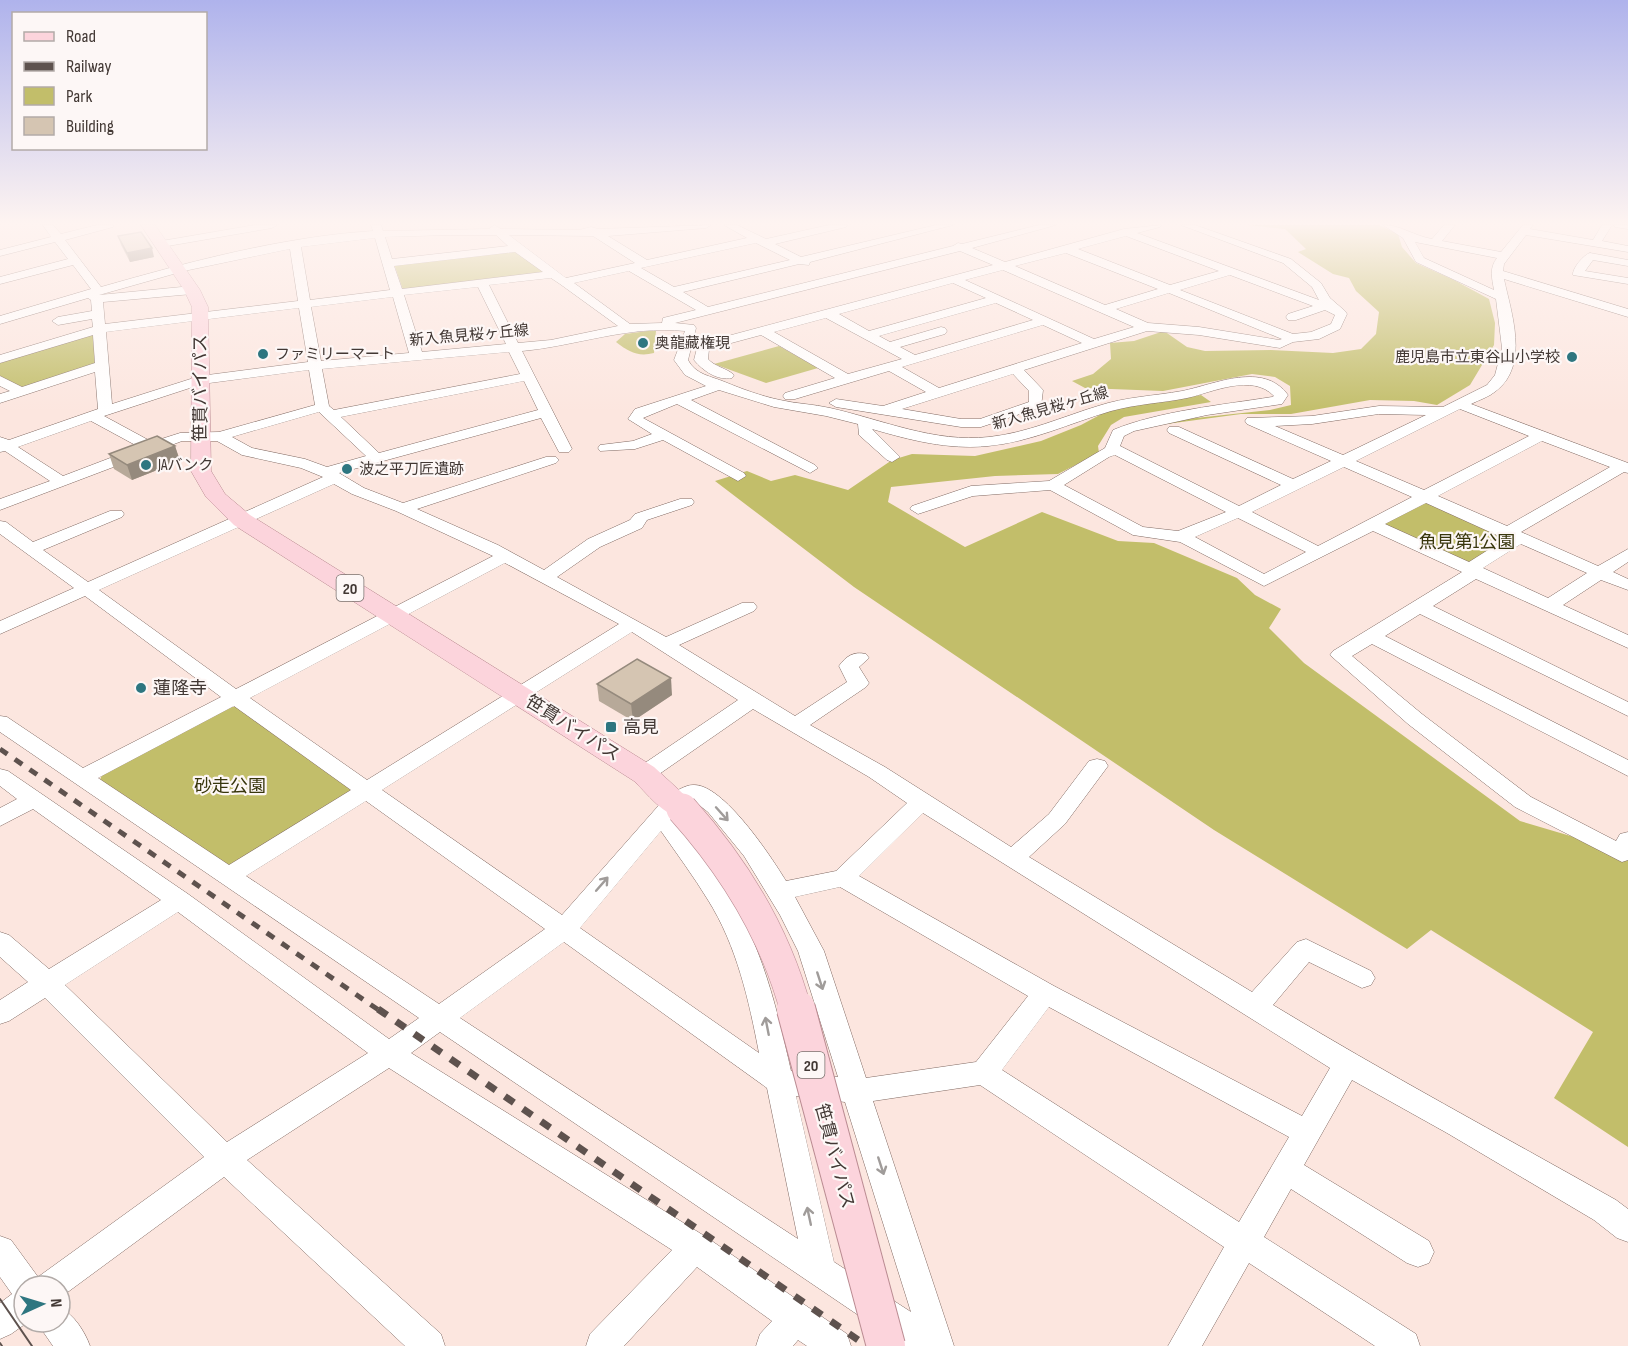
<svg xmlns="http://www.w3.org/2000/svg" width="1628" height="1346" font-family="'Sofia Sans Condensed','Noto Sans JP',sans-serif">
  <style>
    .green { fill: #c2be6a }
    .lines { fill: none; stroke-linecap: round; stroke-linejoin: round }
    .minor-casing { stroke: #816a63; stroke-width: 1 }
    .major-casing { stroke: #ba8b92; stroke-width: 1 }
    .minor { fill: #fff; fill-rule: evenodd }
    .major { fill: #fcd4dc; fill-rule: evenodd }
    .tram { stroke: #5e524e; stroke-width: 2 }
    .rail-far1 { stroke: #5e524e; stroke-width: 5; stroke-dasharray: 9 9; stroke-linecap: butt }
    .rail { stroke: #5e524e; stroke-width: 7; stroke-dasharray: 11 11; stroke-linecap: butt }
    .major-bridge-far1-casing { stroke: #ba8b92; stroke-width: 32; stroke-linecap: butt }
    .major-bridge-casing { stroke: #ba8b92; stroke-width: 40; stroke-linecap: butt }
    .major-bridge-far1 { stroke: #fcd4dc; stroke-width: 31 }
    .major-bridge { stroke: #fcd4dc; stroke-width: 38 }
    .wall { fill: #b7a999 }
    .shaded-wall { fill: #958a7d }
    .building { fill: #d5c5b2; stroke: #958a7d; stroke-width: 1.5 }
    .oneway { stroke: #a09c9a }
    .poi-dot { fill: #2e7680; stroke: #fdf7f6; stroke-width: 2 }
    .labels { text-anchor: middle; stroke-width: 4.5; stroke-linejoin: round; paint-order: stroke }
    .far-street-label { font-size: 15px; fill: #423834; stroke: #fdf7f6 }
    .far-poi-label { font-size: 15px; fill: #423834; stroke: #fdf7f6; text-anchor: start }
    .shield { fill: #fdf7f6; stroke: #7a716e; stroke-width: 1.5 }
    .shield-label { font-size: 16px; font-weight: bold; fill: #423834 }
    .street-label { font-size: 18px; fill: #423834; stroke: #fdf7f6 }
    .park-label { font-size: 18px; fill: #38360c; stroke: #fdf7f6 }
    .poi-label { font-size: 18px; fill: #423834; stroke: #fdf7f6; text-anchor: start }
  </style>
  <rect width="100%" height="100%" fill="#fce6df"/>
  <!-- green -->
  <g class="green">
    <polygon points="1247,225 1379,225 1398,234 1402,247 1416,263 1454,280 1489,299 1495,323 1494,345 1470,385 1437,405 1414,401 1370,400 1291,414 1241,414 1159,425 1159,422 1270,410 1291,405 1290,386 1275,377 1252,374 1163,391 1085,388 1072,381 1093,374 1111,359 1110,343 1134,341 1164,331 1187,347 1205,351 1271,350 1333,353 1361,349 1376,334 1379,312 1356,291 1349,278 1333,274 1298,252 1306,249 1285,229"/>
    <polygon points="514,250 545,272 403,290 394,264"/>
    <path d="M648,331h8l-2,22c-16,4 -25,-1 -38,-11l9,-8z"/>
    <polygon points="93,335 95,365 19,389 0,377 0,361"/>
    <polygon points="779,346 818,368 766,383 714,364"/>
    <polygon points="1201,395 1211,402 1124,417 1111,425 1098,446 1099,453 1058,474 995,476 891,487 888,502 965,547 1042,512 1118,541 1154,543 1237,578 1255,595 1281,609 1269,628 1304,663 1520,821 1628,853 1628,1147 1554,1098 1593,1032 1431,930 1407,949 1214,830 854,587 715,481 747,471 771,481 795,475 848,490 892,460 912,454 975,456 1041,441 1081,425 1111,409"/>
    <polygon points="1424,502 1507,538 1507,542 1472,562 1464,563 1385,527 1386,523"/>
    <polygon points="228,707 238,707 351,786 349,796 237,865 225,866 99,782 102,775"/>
  </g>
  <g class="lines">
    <defs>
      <g id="minor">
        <path d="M43,225h10l8,9 36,-9h17l-1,2 -48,13 36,47c88,-25 180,-50 272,-56l-2,-6h10l2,6 106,-2 5,-4 7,4 78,1 12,-3 7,2 113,-4 -5,3 -98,8 39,24 100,-22 -23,-13h13l29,14 63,-14h18l-1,2 -71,17 26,13 135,-32h17l-143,37 -1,3 -10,-1 -116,28 25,15 245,-61 5,-3 4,1 77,-19h17l-84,23 33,14 119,-33 37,-4 -1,2 -23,6 182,67 -7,-13 -29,-24 -102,-38h14l96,34 30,24 9,15 15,13 2,3 -7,15 -21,10 -26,3 -13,6 -81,-13 -52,-4 -123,39 19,20 -2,17 -60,20h-20l-125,-20 -7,-4 7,-4 47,7 43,-14 -37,-21 -94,28h-10l-2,-3 2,-3 50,-15 -74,-43 -52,14 -1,10c7,8 19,9 26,16l-2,3c-14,3 -29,-7 -38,-18l4,-16 295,-79 -33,-14 -285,72 19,2 2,3 -8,32c8,15 23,16 37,22 17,7 36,14 55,18 17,4 33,4 50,8 53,12 104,35 159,29 38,-4 73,-20 109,-31 27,-9 56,-10 84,-15 34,-7 81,-30 106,4l-6,9 -75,11 -73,16 -10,5 -4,10 119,60 42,-21 -112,-52 -2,-3 2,-3h10l114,52 38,-18 -84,-37 -2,-3 2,-3 65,-2 67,-10 64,1 44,-22 8,-10 7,-27 -6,-49 -80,-37 -13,-24 -20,-13c18,0 31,11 49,14l12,-14h11l-13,16 59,11 22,-27h10l-3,4 63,11 9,-15h10l-10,16 26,5v6l-102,-17 -22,29 -1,7 125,38v8l-124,-38c7,33 26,86 -8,112 -7,6 -17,9 -25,13l157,59v10l-4,-1 -103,60 77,34 30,-17v13l-15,10 15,7v11l-27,-10 -38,25 65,30v13l-152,-69 -43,27 195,96v14l-208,-102 -35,22 243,124v16l-256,-132 -20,12 70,58 109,83 85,44 4,-7 8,-2v28l-6,2 -107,-55 -107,-83 -78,-69 3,-4 129,-79 -89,-41 -109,55 -84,-44 -47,-7 -83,-45 -77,6 -55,18 -8,-5 2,-3 59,-20 78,-5 56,-33 8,-18c46,-19 109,-25 159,-33l2,-1c-22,-23 -61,-4 -87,2 -25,5 -51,6 -76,13 -41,12 -80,31 -123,35 -40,4 -78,-6 -116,-17l28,28 -8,5 -5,-2 -28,-25 -1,-11 -32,-8 -52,-9 -55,-17 -28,10 124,65 3,3 -8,5 -133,-69 -34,14 101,55 2,3 -8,5 -75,-41 -28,9 -35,2 -2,-3 2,-3 33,-4 19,-7 -24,-15 7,-10 71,-23 -21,-11 -11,-15 11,-29c-56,-6 -109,15 -163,20l50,98 -3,3h-10l-18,-34 -202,55 25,15 39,15 143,-46h10l3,3 -3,3 -139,46 81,36 46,25 44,-31 42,-19 5,-6 45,-15h12l2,3 -2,3 -45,15 -5,8 -42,19 -43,30 109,60 76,-34h12l3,4 -3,4 -75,34 116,71 52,-34 -8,-16c7,-10 15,-15 27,-12l3,4 -10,9 10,16 -3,4 -56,38 75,42 126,80 38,-33 40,-53 8,-2 8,2 3,5 -43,58 -36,33 223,135 45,-50 9,-3 65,32 4,7 -4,7 -9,3 -53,-26 -36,43c112,68 228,130 343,195l12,9v33l-11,-4 -23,-18 -147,-87 -95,-53 -48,85 125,76 5,11 -5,11 -11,4 -11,-4 -116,-74 -27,48 152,97 4,12h-45l-126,-83 -47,83h-34l56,-99 -244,-162 -107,16 81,245h-50l-464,-314 -29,21 295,184 141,97 4,12h-44l-9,-6 -5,6h-37l4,-12 12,-13 -75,-54 -73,79h-38l4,-12 82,-84 -283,-182 -142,92 194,174 4,12h-40l-181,-169 -163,120 -1,-11h-36v36h4l-17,12 -11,5v-36l12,-9 -12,-17v-41l11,4 27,37 166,-120 -159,-159 -36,23 -9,3v-24l28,-18 -28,-25v-25l9,3 40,34 112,-69 -128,-91 -33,17v-18l17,-9 -17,-13v-17l8,2 180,123 201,145 30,-21 -419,-286v-16l7,1 76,51 138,-71 -136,-101 -85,38v-13l74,-33 -74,-54v-13l6,1 27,20 77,-31h12l2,3 -2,3 -79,33 45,32 235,-105 -22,-9 -59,-13 -25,-14h-35l-182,69v-11l50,-18 -45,-30 -5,1v-15l9,3 89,-31 -3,-37 -95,31v-9l10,-3 -10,-5v-10l22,11 73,-24 -2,-28 -93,28v-8l93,-28 -1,-8 -34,6 -6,-4 6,-4 34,-6 -1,-11 -3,-2 -88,26v-8l91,-27 -18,-24 -73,19v-7l68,-18 -13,-17 -55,14v-6l51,-13zM451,235h45l12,11 -116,13 -7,-22zM509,235l84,1 42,27 -69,15zM1126,236l93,35 -49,14 -92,-36zM375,238l15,52 -80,10 -9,-53zM1415,242l82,16c-8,10 -5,20 -3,32l-70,-32zM756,243l34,17 -116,27 -33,-19zM290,249l8,52 -193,23 -2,-22 89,-8 6,-4 -6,-4 -93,9 85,-24zM515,252l28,20 -141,17 -8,-23zM1066,253l92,36 -53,16 -90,-39zM1003,270l131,57 -40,12 -129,-59zM629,271l67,39 -33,8 -1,5 -32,1 -56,-41zM1230,275l83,31 -25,8 -2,3 2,3h8l29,-10 10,5 -4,9 -20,8 -18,2 -113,-44zM551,278l9,6 58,42 -67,14 -33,3 -29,-58zM953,283l33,15 -117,33 -30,-17zM478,287l28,57 -84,8 -18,-57zM1169,293l113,46 -3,1 -80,-13 -51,-4 -32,-14zM393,297l16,56 -88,8 -10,-54zM996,303l37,17 -118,35 -15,-8 45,-13 2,-3 -2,-3 -4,-1 -51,15 -11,-6zM299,308l9,54 -108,14 -88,28 -6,-72zM826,318l76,41 -54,15 -74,-42zM1043,325l39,18 -143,45 -37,-21zM509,352l11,22 -186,36 -5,-4 -7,-37zM309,370l6,35 -96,27 -39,1 -28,9 -48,-26 98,-32zM1013,374l16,17v11l-49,17h-19l-59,-10zM524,381l14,29 -159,43 -38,-36zM1460,409l69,27 -105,54 -68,-29zM319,412l47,44 -39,11 -22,-8 -53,-11 -20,-11zM1379,414l47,1 -83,40 -68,-29 37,-2zM91,421l48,26 -76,29 -45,-29zM1542,441l68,26 -103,59 -69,-30zM1115,455l111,57 -48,19 -35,-4 -79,-42 45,-28zM1344,467l68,30 -94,49 -66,-34zM334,484l18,10 44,17 97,45 -257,133 -137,-99zM1426,503l75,34 6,1 -38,24 -84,-38zM1238,518l68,34 -42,22 -69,-37zM1521,544l66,29 -39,25 -65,-30zM505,563l114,61 -252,156 -117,-82zM632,632l106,68 -102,69 -3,5 3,5 8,2 8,-2 101,-70 116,68 38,26 -71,68 -50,10c-14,-23 -63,-98 -93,-96 -8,0 -18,7 -26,11l-105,119 -180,-125zM234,706l117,84 -122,75 -131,-87zM366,801l179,128 -106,75 -193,-128zM694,801l14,11 36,44 36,59 18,36 40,126 -47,-6c-14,-62 -29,-126 -64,-180 -14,-24 -32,-45 -48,-68l6,-18zM923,813l407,255 -28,48 -248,-130 -195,-110zM661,831c16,23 33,46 47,69 29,46 41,101 51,153l-179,-125zM840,887l188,109 -52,66 -110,16 -42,-127 -29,-54zM178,912l190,141 -141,89 -162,-157zM564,942l203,146 31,151 -338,-221zM1049,1007l240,130 -50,85 -237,-152zM796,1096l49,6 66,210 -77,-50z"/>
        <polygon points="255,225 277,225 272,228 162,247 157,244 162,241"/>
        <polygon points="1614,225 1628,225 1628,229 1615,227"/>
        <path d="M1590,253l38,7v6l-35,-6 -8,11 43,7v6l-55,-9c-1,-6 10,-20 17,-22z"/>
        <path d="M60,1308c14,6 25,24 30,38h-37l-9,-13 -5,-11h21z"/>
      </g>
      <path id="major" d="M141,225h14l45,65 8,17 3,164 14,23 25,21 404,252 38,35 5,7 -5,7c-24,7 -42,-20 -58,-35l-400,-256 -28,-28 -15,-26 1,-164 -8,-17z"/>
    </defs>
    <!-- minor casing -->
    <use href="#minor" class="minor-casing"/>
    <!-- major casing -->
    <use href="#major" class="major-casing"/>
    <!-- minor -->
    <use href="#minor" class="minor"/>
    <!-- major -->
    <use href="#major" class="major"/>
    <!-- tram -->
    <g class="tram">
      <polyline points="0,1299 32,1346"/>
      <polyline points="0,1343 2,1346"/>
    </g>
    <!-- rail-far1 -->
    <polyline class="rail-far1" points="0,749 380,1011"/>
    <!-- rail -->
    <polyline class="rail" points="378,1009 867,1346"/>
    <defs>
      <path id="major-bridge-far1" d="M682,809c53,59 93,124 114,202"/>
      <polyline id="major-bridge" points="796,1009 886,1346"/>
    </defs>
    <!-- major-bridge-far1 casing -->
    <use href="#major-bridge-far1" class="major-bridge-far1-casing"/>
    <!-- major-bridge casing -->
    <use href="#major-bridge" class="major-bridge-casing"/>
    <!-- major-bridge-far1 -->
    <use href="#major-bridge-far1" class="major-bridge-far1"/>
    <!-- major-bridge -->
    <use href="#major-bridge" class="major-bridge"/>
  </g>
  <!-- wall -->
  <g class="wall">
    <polygon points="118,236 154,257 130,262 121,245"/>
    <polygon points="175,446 180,461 132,480 114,469 109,454"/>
    <polygon points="597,684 672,695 633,721 599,701"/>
  </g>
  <!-- shaded-wall -->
  <g class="shaded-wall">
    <polygon points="152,248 154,257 130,262 127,253"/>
    <polygon points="175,446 180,461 132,480 127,465"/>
    <polygon points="671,678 672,695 633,721 631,704"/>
  </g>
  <!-- building -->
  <g class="building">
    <polygon points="141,232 152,248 127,253 118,236"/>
    <polygon points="157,436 175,446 127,465 109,454"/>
    <polygon points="637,659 671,678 631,704 597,684"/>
  </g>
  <!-- one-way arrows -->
  <defs><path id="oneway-shaft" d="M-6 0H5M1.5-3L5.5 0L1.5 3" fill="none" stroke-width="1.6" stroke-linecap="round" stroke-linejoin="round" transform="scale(1.5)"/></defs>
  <g class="oneway">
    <use href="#oneway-shaft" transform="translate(722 814) rotate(48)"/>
    <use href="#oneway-shaft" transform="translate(602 884) rotate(-49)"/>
    <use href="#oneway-shaft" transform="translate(820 981) rotate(72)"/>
    <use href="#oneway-shaft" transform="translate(767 1026) rotate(-101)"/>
    <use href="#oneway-shaft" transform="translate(881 1166) rotate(72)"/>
    <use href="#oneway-shaft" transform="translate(809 1216) rotate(-102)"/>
  </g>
  <!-- sky -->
  <linearGradient id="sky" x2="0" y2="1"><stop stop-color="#afb3ec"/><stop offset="0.54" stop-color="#fef4f1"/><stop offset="1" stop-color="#fef4f1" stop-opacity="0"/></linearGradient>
  <rect width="1628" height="413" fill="url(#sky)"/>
  <!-- markers -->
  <g class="poi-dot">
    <circle cx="643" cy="343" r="6"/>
    <circle cx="263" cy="354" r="6"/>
    <circle cx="1572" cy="357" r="6"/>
    <circle cx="146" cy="465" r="6"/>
    <circle cx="347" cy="469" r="6"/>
    <circle cx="141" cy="688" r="6"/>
    <rect x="605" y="721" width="12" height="12" rx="3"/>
  </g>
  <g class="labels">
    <!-- far-street labels -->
    <g class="far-street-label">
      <text transform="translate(469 335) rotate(-5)" y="5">新入魚見桜ヶ丘線</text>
      <text transform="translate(1050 408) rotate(-16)" y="5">新入魚見桜ヶ丘線</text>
    </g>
    <!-- far-poi labels -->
    <g class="far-poi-label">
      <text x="655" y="348">奥龍藏権現</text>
      <text x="275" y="359">ファミリーマート</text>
      <text x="1560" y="362" text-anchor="end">鹿児島市立東谷山小学校</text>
      <text x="158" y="470">JAバンク</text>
      <text x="359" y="474">波之平刀匠遺跡</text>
    </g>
    <!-- shield labels -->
    <g class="shield">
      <rect x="336.5" y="575" width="27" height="26" rx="4.5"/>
      <rect x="797.5" y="1052" width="27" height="26" rx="4.5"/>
    </g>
    <g class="shield-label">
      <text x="350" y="594">20</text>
      <text x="811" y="1071">20</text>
    </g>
    <!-- street labels -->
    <g class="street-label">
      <text transform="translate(200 388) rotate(-90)" y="6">笹貫バイパス</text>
      <text transform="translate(573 728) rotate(32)" y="6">笹貫バイパス</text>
      <text transform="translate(835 1156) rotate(75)" y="6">笹貫バイパス</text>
    </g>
    <!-- park labels -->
    <g class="park-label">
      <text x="1467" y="548">魚見第1公園</text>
      <text x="230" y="792">砂走公園</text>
    </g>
    <!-- poi labels -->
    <g class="poi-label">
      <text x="153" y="694">蓮隆寺</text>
      <text x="623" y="733">高見</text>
    </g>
  </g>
  <!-- legend -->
  <rect x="12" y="12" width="195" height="138" fill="#fdf7f6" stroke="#b2aba8" stroke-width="1.5"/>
  <rect x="24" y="32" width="30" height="9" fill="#fcd4dc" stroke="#b2aba8" stroke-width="1.5"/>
  <text x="66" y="42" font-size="18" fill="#423834">Road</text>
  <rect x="24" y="62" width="30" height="9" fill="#5e524e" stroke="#b2aba8" stroke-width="1.5"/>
  <text x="66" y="72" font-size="18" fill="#423834">Railway</text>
  <rect x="24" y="87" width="30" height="18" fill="#c2be6a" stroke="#b2aba8" stroke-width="1.5"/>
  <text x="66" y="102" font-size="18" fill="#423834">Park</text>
  <rect x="24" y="117" width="30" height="18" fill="#d5c5b2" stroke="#b2aba8" stroke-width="1.5"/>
  <text x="66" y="132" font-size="18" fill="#423834">Building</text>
  <!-- north arrow -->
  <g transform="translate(42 1304) rotate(86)"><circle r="28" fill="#fdf7f6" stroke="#b2aba8" stroke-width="1.5"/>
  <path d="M0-4.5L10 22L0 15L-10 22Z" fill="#2e7680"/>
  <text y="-9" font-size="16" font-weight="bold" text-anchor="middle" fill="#423834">N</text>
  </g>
</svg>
